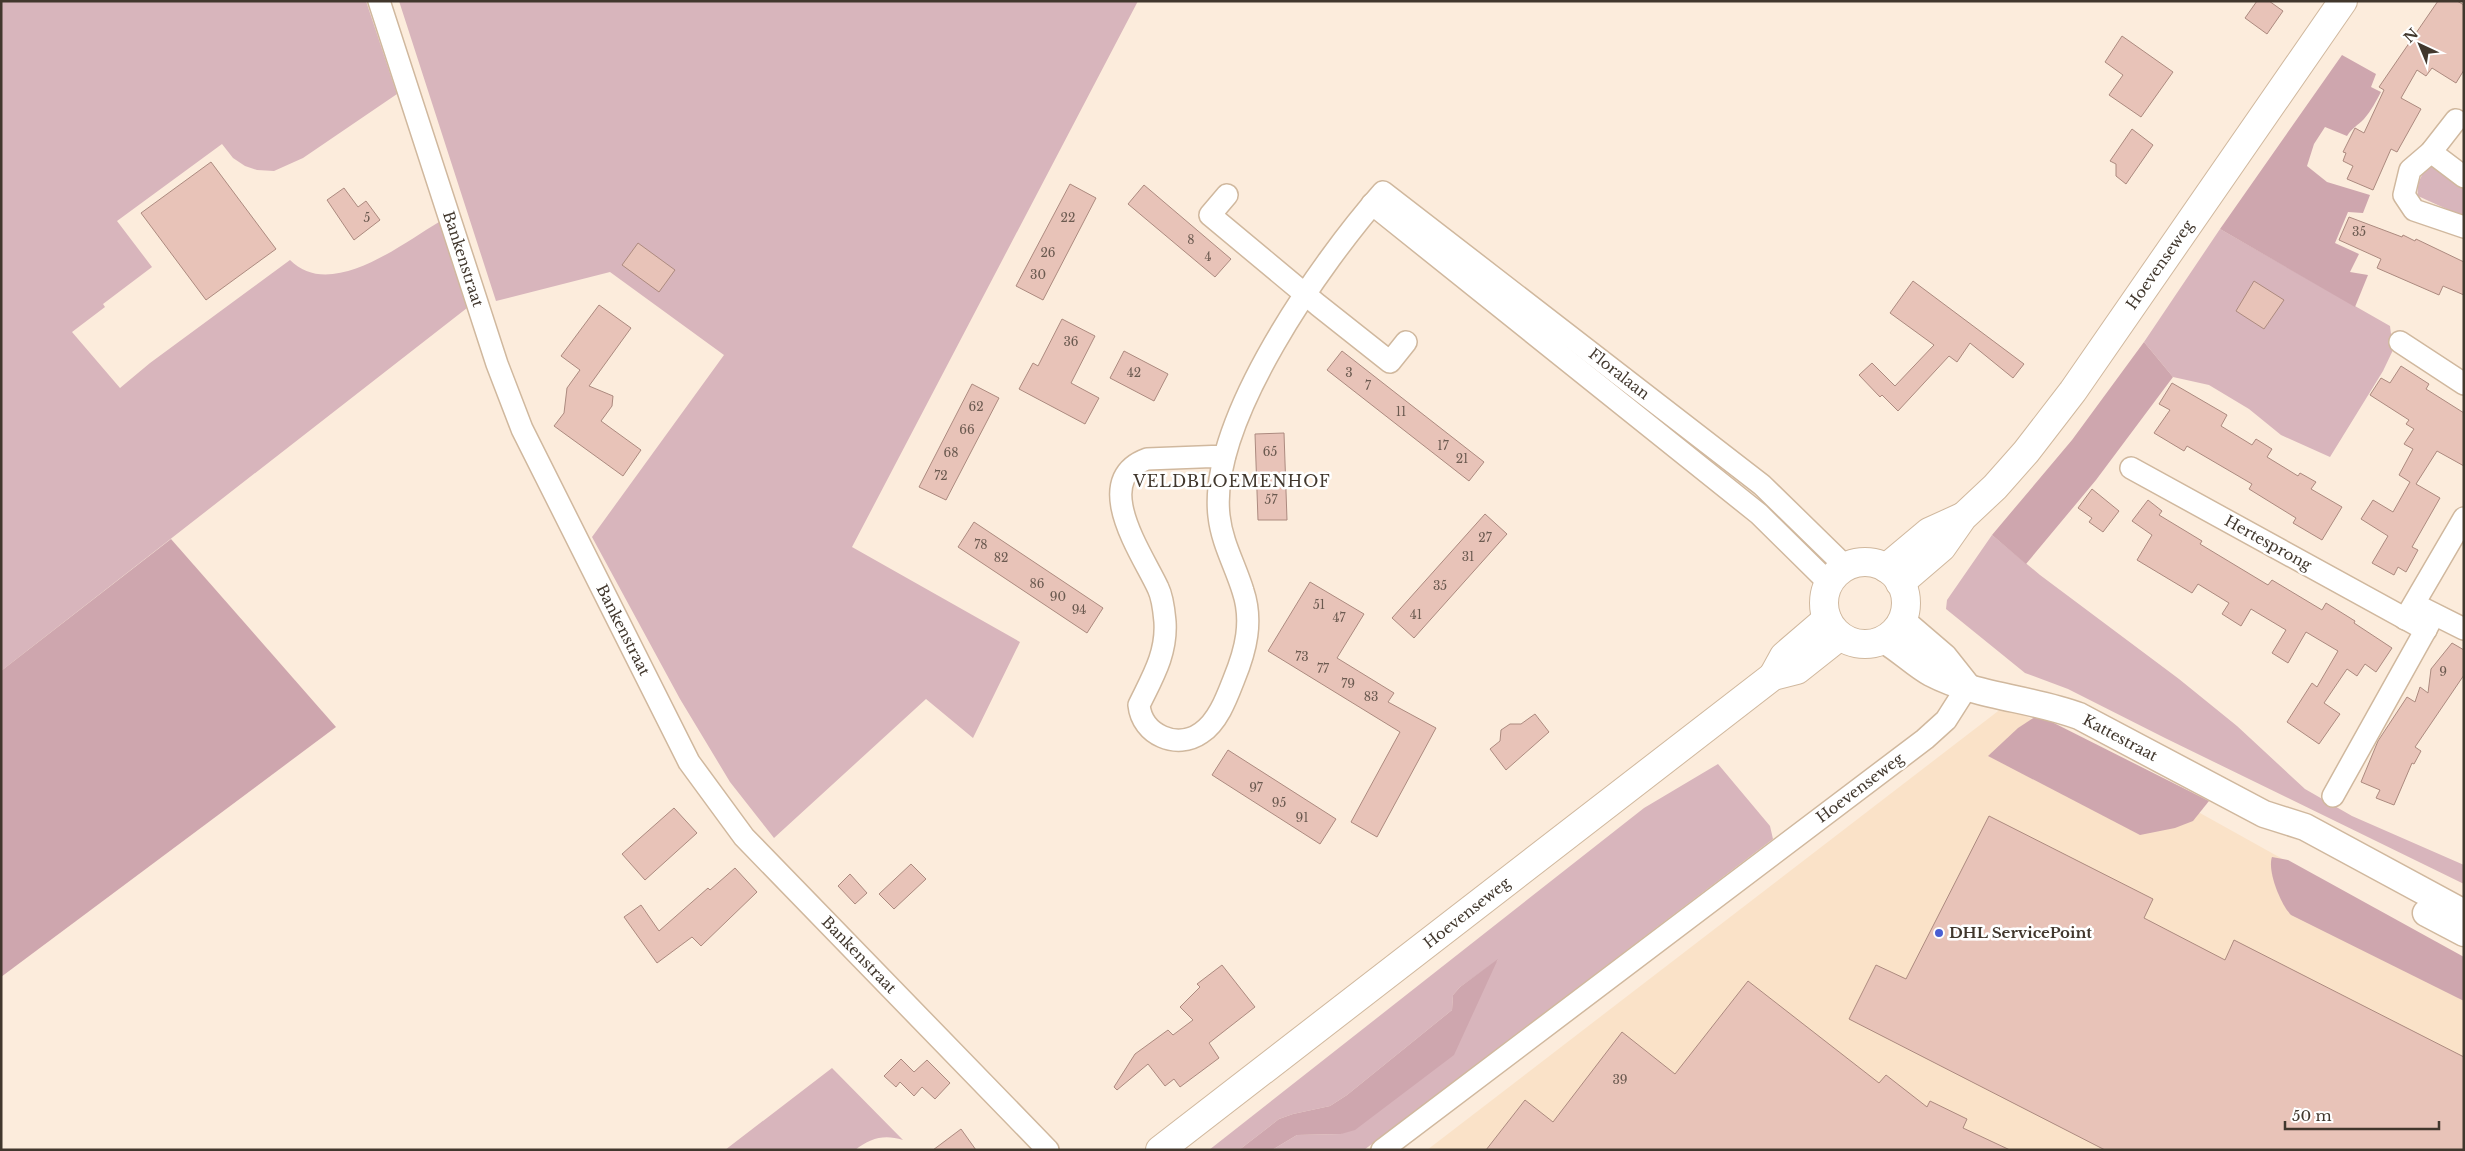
<svg xmlns="http://www.w3.org/2000/svg" width="2465" height="1151" font-family="'Libre Baskerville',serif">
  <style>
    .built { fill: #fae2c8 }
    .green { fill: #d8b5bc }
    .forest { fill: #cea6ae }
    .building { fill: #e8c3b8; stroke: #ac8a7f }
    .lines { fill: none; stroke-linecap: round; stroke-linejoin: round }
    .minor-casing { stroke: #d0b89e; stroke-width: 24 }
    .tertiary-casing { stroke: #d0b89e; stroke-width: 29 }
    .secondary-casing { stroke: #d0b89e; stroke-width: 30 }
    .minor { stroke: #fff; stroke-width: 21 }
    .tertiary { stroke: #fff; stroke-width: 26 }
    .secondary { stroke: #fff; stroke-width: 28 }
    .poi-dot { fill: #4a5ed2; stroke: #fff; stroke-width: 2 }
    .labels { text-anchor: middle; stroke-width: 5; stroke-linejoin: round; paint-order: stroke }
    .number-label { font-size: 12px; fill: #6b5a50 }
    .street-label { font-size: 15px; fill: #41372d; stroke: #fff }
    .poi-label { font-size: 15px; font-weight: bold; fill: #41372d; stroke: #fff; text-anchor: start }
    .neighbourhood-label { font-size: 16px; letter-spacing: 1px; fill: #41372d; stroke: #fff }
  </style>
  <rect width="100%" height="100%" fill="#fcecdc"/>
  <!-- built -->
  <polygon class="built" points="2006,705 2464,960 2464,1150 1427,1150"/>
  <!-- green -->
  <g class="green">
    <path d="M1,1h365l31,93 -94,64 -29,13 -17,-1 -12,-4 -12,-8 -11,-14 -105,77 35,46 -49,37 2,3 -33,25 48,56 30,-25 140,-103c40,41 112,-16 149,-38l28,86 -466,363z"/>
    <polygon points="399,1 1138,1 852,547 1020,642 973,738 926,699 774,838 730,782 680,699 592,537 724,355 610,272 496,301"/>
    <path d="M2430,166l6,2 28,19v30l-46,-21c-2,-10 3,-24 12,-30z"/>
    <polygon points="2220,229 2390,326 2393,350 2383,371 2330,457 2281,435 2249,409 2209,385 2173,377 2144,342"/>
    <polygon points="1992,535 2040,575 2179,679 2237,726 2305,789 2352,816 2464,865 2464,884 2165,738 2068,689 2025,673 1946,609 1947,600"/>
    <polygon points="1718,764 1770,826 1773,839 1364,1150 1272,1150 1297,1135 1341,1134 1498,960 1460,987 1453,995 1452,1010 1347,1095 1330,1106 1293,1114 1279,1119 1239,1150 1209,1150 1644,808"/>
    <path d="M832,1068l71,72c-19,-6 -32,-2 -48,10h-130z"/>
  </g>
  <!-- forest -->
  <g class="forest">
    <path d="M2342,55l34,19 -5,13 10,5c-5,9 -10,19 -17,27 -7,7 -12,9 -17,17l-22,-9 -11,17 -7,22 20,16 43,13 -7,18 -15,-1 -13,31 24,11 -9,18 18,3 -13,32 -135,-78z"/>
    <polygon points="2144,342 2173,377 2096,480 2026,564 1992,535 2072,440"/>
    <polygon points="171,539 336,727 1,977 1,671"/>
    <polygon points="2038,715 2209,801 2193,821 2175,828 2140,835 1988,756 2018,728"/>
    <path d="M2272,857l16,3 176,97v44l-173,-86c-10,-10 -24,-44 -19,-58z"/>
    <polygon points="1498,959 1454,1055 1355,1130 1341,1134 1297,1135 1272,1150 1239,1150 1279,1119 1293,1114 1330,1106 1347,1095 1452,1010 1453,995 1460,987"/>
  </g>
  <!-- building -->
  <g class="building">
    <polygon points="2257,1 2269,1 2283,11 2267,34 2245,18"/>
    <polygon points="2438,1 2457,1 2464,5 2464,70 2456,83 2432,68 2426,76 2417,70 2401,98 2421,109 2397,152 2391,149 2373,190 2347,179 2353,166 2343,161 2346,153 2343,152 2355,128 2364,133 2384,90 2379,87"/>
    <polygon points="2122,36 2173,72 2141,117 2109,95 2123,75 2105,62"/>
    <polygon points="2132,129 2153,145 2126,184 2116,176 2116,164 2110,161"/>
    <polygon points="211,162 276,249 206,300 141,213"/>
    <polygon points="1070,184 1096,198 1043,300 1016,286"/>
    <polygon points="1144,185 1231,259 1215,277 1128,204"/>
    <polygon points="344,188 358,207 366,201 380,220 354,240 327,200"/>
    <polygon points="2349,217 2402,237 2403,235 2415,241 2416,239 2464,262 2464,295 2443,286 2439,295 2377,268 2381,259 2339,240"/>
    <polygon points="638,243 675,270 659,292 622,265"/>
    <polygon points="1913,281 2024,364 2013,378 1970,343 1957,362 1949,356 1898,411 1882,395 1880,397 1859,375 1872,363 1895,386 1934,345 1890,313"/>
    <polygon points="2254,281 2284,300 2264,329 2236,311"/>
    <polygon points="599,305 631,328 589,386 613,396 612,406 601,421 641,450 623,476 554,426 564,413 567,388 580,370 561,356"/>
    <polygon points="1062,319 1095,336 1071,383 1099,398 1085,424 1019,389 1033,363 1038,366"/>
    <polygon points="1124,351 1168,374 1154,401 1110,378"/>
    <polygon points="1342,351 1484,462 1469,481 1327,370"/>
    <polygon points="2401,366 2429,384 2426,389 2464,413 2464,466 2437,451 2416,484 2440,498 2412,547 2418,550 2406,572 2398,567 2394,575 2372,563 2388,536 2361,519 2373,500 2393,512 2410,482 2399,475 2413,449 2404,444 2414,429 2406,424 2409,420 2370,395 2381,378 2390,383"/>
    <polygon points="2172,383 2227,415 2221,426 2252,445 2256,439 2272,449 2267,457 2298,476 2300,473 2316,482 2311,489 2342,507 2322,540 2293,523 2296,518 2249,489 2252,484 2187,446 2184,451 2154,433 2170,410 2159,404"/>
    <polygon points="972,384 999,398 946,500 919,487"/>
    <polygon points="1284,433 1287,520 1258,520 1255,434"/>
    <polygon points="2092,489 2119,511 2103,532 2089,522 2092,518 2078,508"/>
    <polygon points="2148,500 2162,511 2159,515 2202,541 2200,544 2268,585 2272,580 2322,610 2326,603 2355,621 2354,623 2392,648 2376,672 2365,664 2357,676 2347,669 2324,703 2340,714 2319,744 2287,722 2312,683 2317,687 2338,651 2306,632 2288,663 2272,653 2286,630 2251,609 2241,626 2222,614 2229,603 2198,584 2192,593 2137,560 2152,535 2132,521"/>
    <polygon points="1485,514 1507,534 1414,638 1392,618"/>
    <polygon points="974,522 1103,608 1087,633 958,547"/>
    <polygon points="1310,582 1364,614 1337,658 1394,693 1388,702 1436,728 1377,837 1351,822 1400,732 1268,651"/>
    <polygon points="2452,643 2464,650 2464,675 2415,747 2421,751 2414,764 2412,763 2394,805 2376,798 2380,790 2361,782 2378,741 2407,697 2415,702 2420,687 2428,693 2431,669"/>
    <polygon points="1535,714 1549,732 1506,770 1490,749 1500,741 1501,730 1510,724 1521,724"/>
    <polygon points="1228,750 1336,819 1320,844 1212,775"/>
    <polygon points="674,808 697,833 645,880 622,854"/>
    <polygon points="1989,816 2153,899 2144,918 2225,960 2234,940 2464,1057 2464,1150 2105,1150 1849,1019 1876,965 1906,979"/>
    <polygon points="911,864 926,879 894,909 879,894"/>
    <polygon points="735,868 757,892 701,946 692,937 657,963 624,917 641,905 659,931 708,888 710,890"/>
    <polygon points="850,874 867,893 855,904 838,886"/>
    <polygon points="1222,965 1255,1007 1209,1043 1219,1058 1180,1087 1174,1079 1165,1086 1148,1064 1117,1090 1114,1087 1135,1054 1168,1030 1173,1035 1193,1020 1180,1007 1200,987 1197,984"/>
    <polygon points="1748,981 1879,1083 1886,1075 1927,1107 1930,1101 1967,1119 1963,1128 2010,1150 1486,1150 1525,1100 1553,1122 1622,1032 1675,1074"/>
    <polygon points="901,1059 914,1072 927,1060 950,1083 935,1099 922,1087 914,1096 900,1082 896,1087 884,1076"/>
    <polygon points="961,1129 976,1150 933,1150"/>
  </g>
  <g class="lines">
    <defs>
      <g id="minor">
        <polyline points="379,1 497,364 522,429 689,762 744,837 1048,1150"/>
        <polyline points="2456,120 2431,152 2410,170 2404,195 2414,210 2464,227"/>
        <polyline points="2431,152 2464,177"/>
        <polyline points="1227,195 1210,215 1318,305 1390,362 1406,342"/>
        <polyline points="1372,204 1759,514 1829,583"/>
        <polyline points="2400,342 2464,384"/>
        <path d="M1225,456l-78,3c-58,21 -4,96 11,129 5,10 6,23 7,34 2,32 -13,56 -26,83 3,30 38,45 62,28 17,-11 26,-36 33,-54 12,-29 19,-58 9,-88 -8,-26 -21,-48 -24,-75 -11,-95 103,-255 164,-324l379,293 84,82"/>
        <polyline points="2131,468 2426,630"/>
        <polyline points="2424,609 2464,629"/>
        <polyline points="2405,619 2464,518"/>
        <polyline points="2333,796 2434,615"/>
        <polyline points="1382,1150 1925,739 1946,720 1967,687"/>
      </g>
      <g id="tertiary">
        <polyline points="1902,621 1944,657 1967,686"/>
        <path d="M1884,640c16,9 32,25 47,33 46,24 100,25 148,43l185,98 41,13 159,86"/>
        <polyline points="2426,913 2464,933"/>
      </g>
      <g id="secondary">
        <circle cx="1865" cy="603" r="41"/>
        <polyline points="1886,568 1929,532 1962,517"/>
        <polyline points="1900,583 1942,547 1963,517 1995,487 2026,452 2073,391 2343,1"/>
        <polyline points="1773,676 1784,656 1827,619"/>
        <polyline points="1160,1150 1773,676 1797,670 1840,636"/>
      </g>
    </defs>
    <!-- minor casing -->
    <use href="#minor" class="minor-casing"/>
    <!-- tertiary casing -->
    <use href="#tertiary" class="tertiary-casing"/>
    <!-- secondary casing -->
    <use href="#secondary" class="secondary-casing"/>
    <!-- minor -->
    <use href="#minor" class="minor"/>
    <!-- tertiary -->
    <use href="#tertiary" class="tertiary"/>
    <!-- secondary -->
    <use href="#secondary" class="secondary"/>
  </g>
  <!-- markers -->
  <circle class="poi-dot" cx="1939" cy="933" r="5"/>
  <g class="labels">
    <!-- number labels -->
    <g class="number-label">
      <text x="367" y="222">5</text>
      <text x="1068" y="222">22</text>
      <text x="2359" y="236">35</text>
      <text x="1191" y="244">8</text>
      <text x="1048" y="257">26</text>
      <text x="1208" y="261">4</text>
      <text x="1038" y="279">30</text>
      <text x="1071" y="346">36</text>
      <text x="1134" y="377">42</text>
      <text x="1349" y="377">3</text>
      <text x="1368" y="390">7</text>
      <text x="976" y="411">62</text>
      <text x="1401" y="416">11</text>
      <text x="967" y="434">66</text>
      <text x="1443" y="450">17</text>
      <text x="1270" y="456">65</text>
      <text x="951" y="457">68</text>
      <text x="1462" y="463">21</text>
      <text x="941" y="480">72</text>
      <text x="1271" y="504">57</text>
      <text x="1485" y="542">27</text>
      <text x="981" y="549">78</text>
      <text x="1468" y="561">31</text>
      <text x="1001" y="562">82</text>
      <text x="1037" y="588">86</text>
      <text x="1440" y="590">35</text>
      <text x="1058" y="601">90</text>
      <text x="1319" y="609">51</text>
      <text x="1079" y="614">94</text>
      <text x="1416" y="619">41</text>
      <text x="1339" y="622">47</text>
      <text x="1302" y="661">73</text>
      <text x="1323" y="673">77</text>
      <text x="2443" y="676">9</text>
      <text x="1348" y="688">79</text>
      <text x="1371" y="701">83</text>
      <text x="1256" y="792">97</text>
      <text x="1279" y="807">95</text>
      <text x="1302" y="822">91</text>
      <text x="1620" y="1084">39</text>
    </g>
    <!-- street labels -->
    <g class="street-label">
      <text transform="translate(463 259) rotate(72)" y="5">Bankenstraat</text>
      <text transform="translate(2160 265) rotate(-55)" y="5">Hoevenseweg</text>
      <text transform="translate(1619 374) rotate(38)" y="5">Floralaan</text>
      <text transform="translate(2268 543) rotate(29)" y="5">Hertesprong</text>
      <text transform="translate(623 630) rotate(63)" y="5">Bankenstraat</text>
      <text transform="translate(2120 738) rotate(28)" y="5">Kattestraat</text>
      <text transform="translate(1860 788) rotate(-37)" y="5">Hoevenseweg</text>
      <text transform="translate(1467 913) rotate(-38)" y="5">Hoevenseweg</text>
      <text transform="translate(859 955) rotate(46)" y="5">Bankenstraat</text>
    </g>
    <!-- poi labels -->
    <g class="poi-label">
      <text x="1949" y="938">DHL ServicePoint</text>
    </g>
    <!-- neighbourhood labels -->
    <g class="neighbourhood-label">
      <text x="1232" y="487">VELDBLOEMENHOF</text>
    </g>
  </g>
  <!-- border -->
  <rect width="2465" height="1151" fill="none" stroke="#41372d" stroke-width="5"/>
  <!-- north arrow -->
  <g transform="translate(2420 45) rotate(316)" stroke="#ffffff" stroke-width="4" paint-order="stroke">
  <path d="M0-4L9 19L0 12L-9 19Z" fill="#41372d"/>
  <text y="-8" font-size="14" font-weight="bold" text-anchor="middle" fill="#41372d">N</text>
  </g>
  <!-- scale -->
  <path d="M2285 1121v8h154v-8" fill="none" stroke="#41372d" stroke-width="2.5"/>
  <text x="2292" y="1121" font-size="15" fill="#41372d" stroke="#ffffff" stroke-width="4" paint-order="stroke">50 m</text>
</svg>
